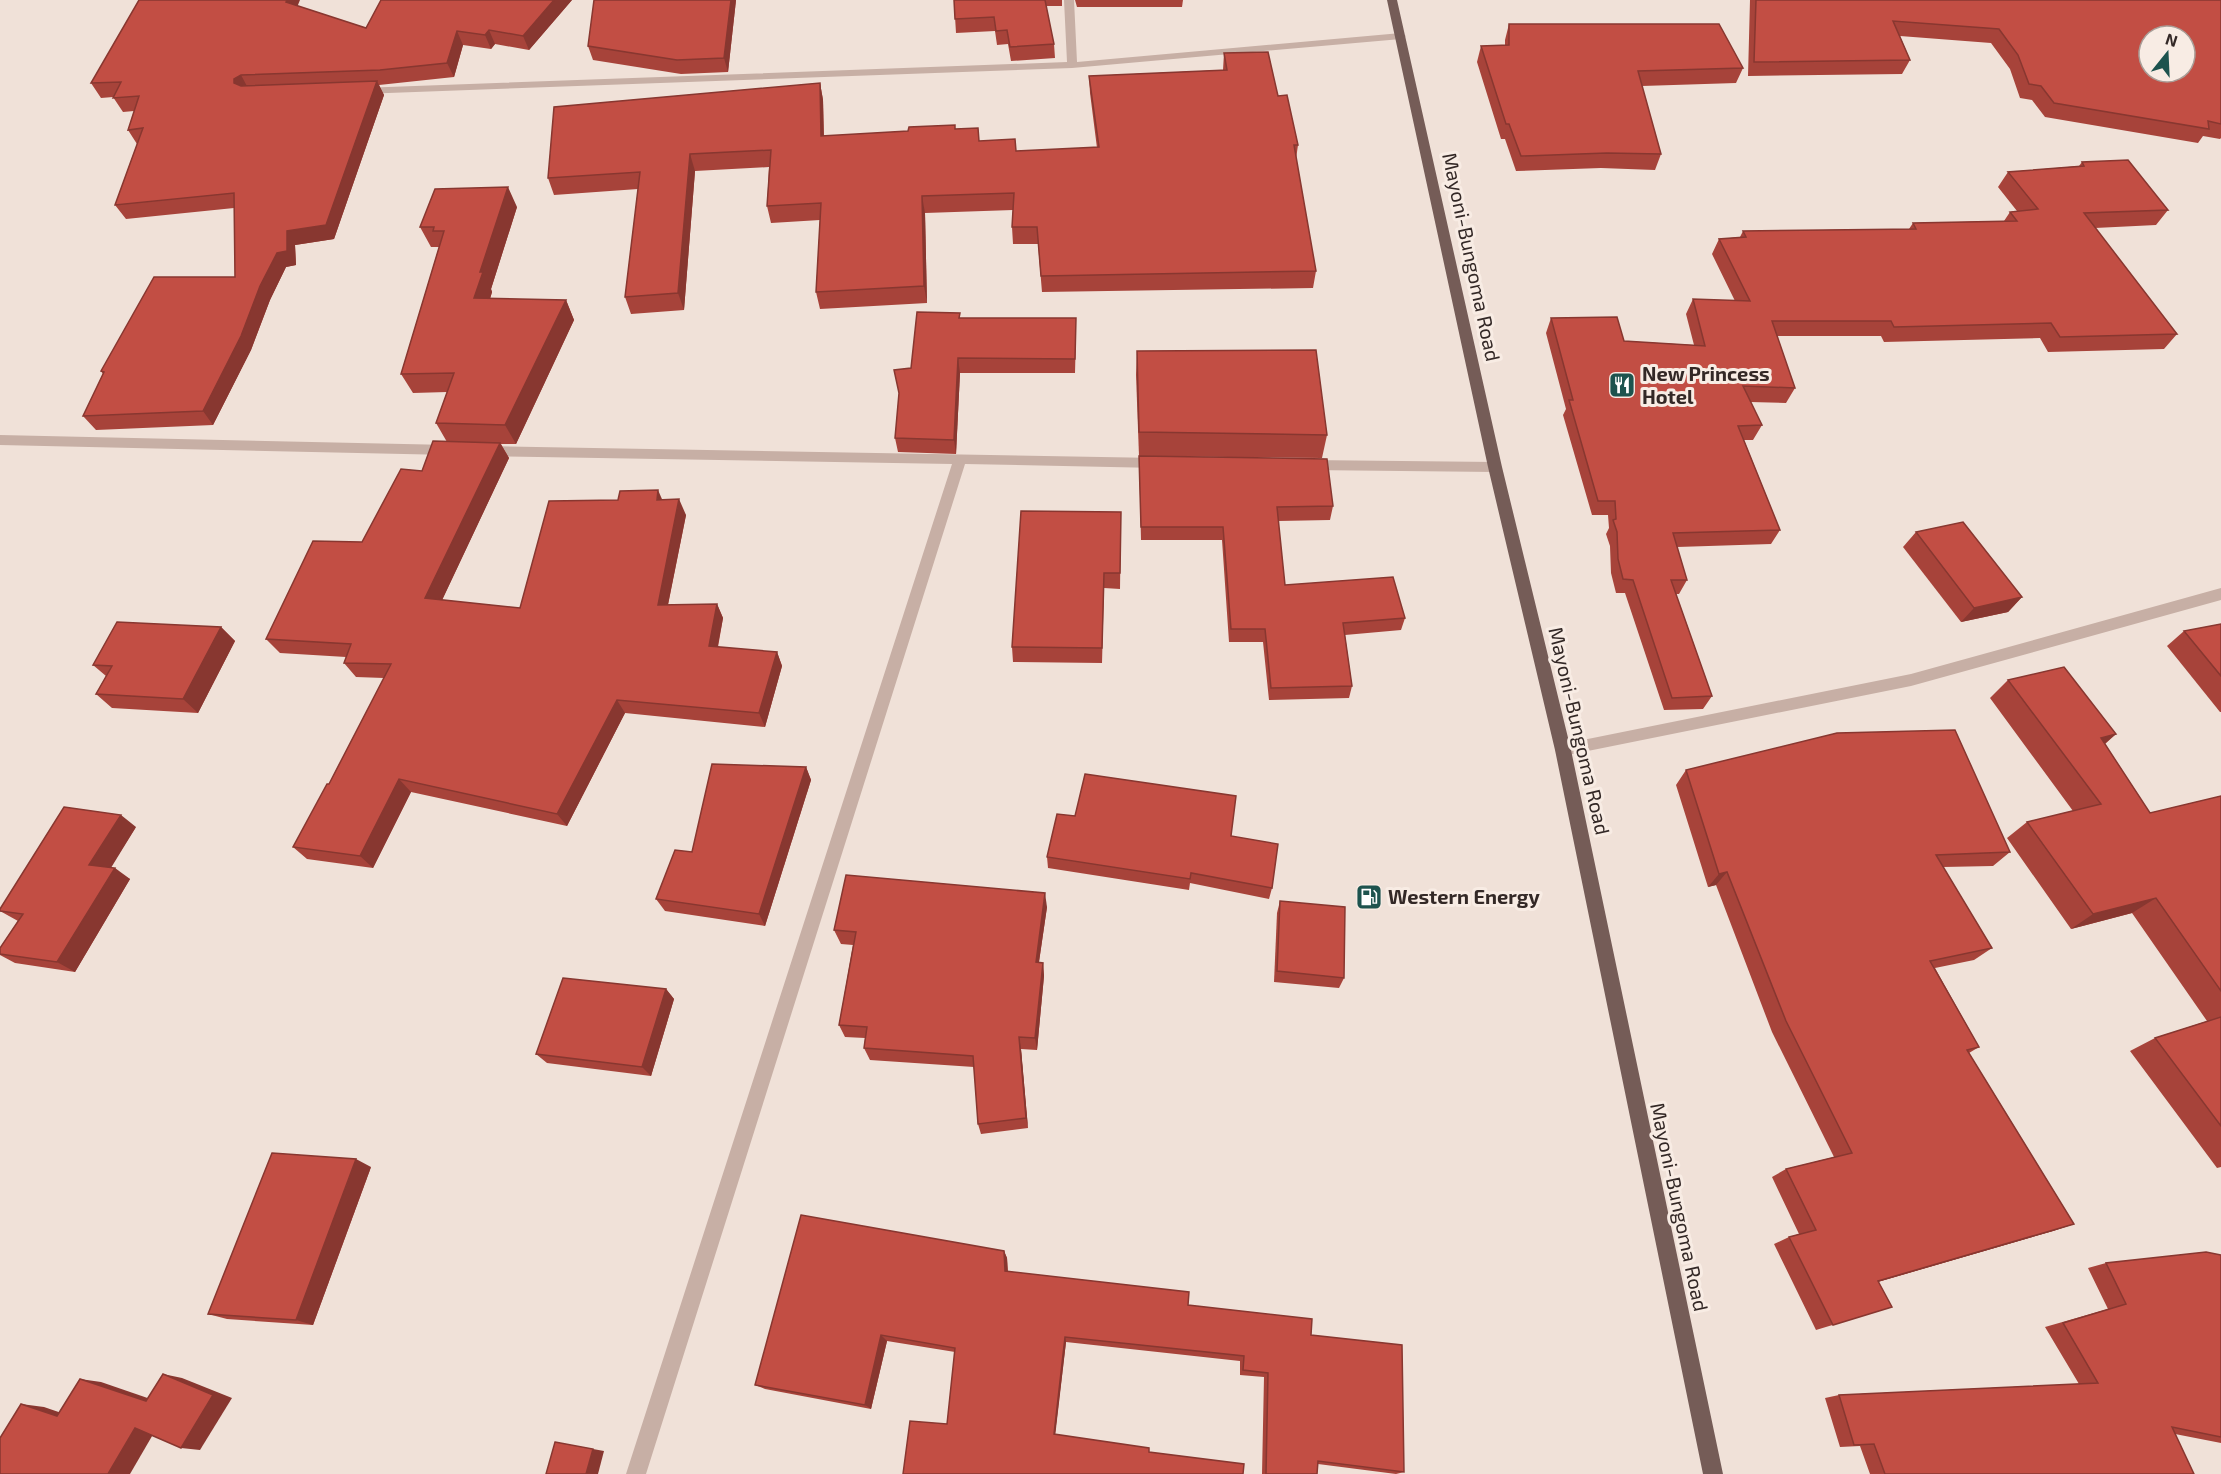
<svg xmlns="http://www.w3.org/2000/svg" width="2221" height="1474" font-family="'Exo 2',sans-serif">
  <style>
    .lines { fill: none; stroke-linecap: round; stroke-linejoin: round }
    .minor { fill: #c7afa5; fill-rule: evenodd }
    .primary { fill: #755c57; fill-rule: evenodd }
    .wall { fill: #a7433a }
    .shaded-wall { fill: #883730 }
    .building { fill: #c24e44; stroke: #883730; stroke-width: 1.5; fill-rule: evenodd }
    .labels { text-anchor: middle; stroke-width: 6; stroke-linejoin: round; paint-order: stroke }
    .street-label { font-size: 20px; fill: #332826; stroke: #f8ece4 }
    .poi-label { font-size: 20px; font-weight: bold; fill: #332826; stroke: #f8ece4; text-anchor: start }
  </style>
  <rect width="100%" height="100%" fill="#f0e1d8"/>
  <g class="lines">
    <!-- minor -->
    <g class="minor">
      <polygon points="1064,0 1074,0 1077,62 1401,33 1406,36 1401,39 1072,68 361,94 356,91 361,88 1067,62"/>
      <polygon points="0,435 450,445 456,450 450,455 0,445"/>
      <polygon points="486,446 1158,458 1165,463 1158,468 965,464 646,1474 626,1474 952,464 486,456 480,451"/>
      <polygon points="1308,460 1495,462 1502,467 1495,472 1308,470 1301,465"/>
      <polygon points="2221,588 2221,600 1911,686 1563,756 1558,755 1555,750 1558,745 1563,744 1911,674"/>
    </g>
    <!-- primary -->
    <polygon class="primary" points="1387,0 1397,0 1502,467 1571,750 1723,1474 1703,1474 1555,750 1488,467"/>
  </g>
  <!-- wall -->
  <g class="wall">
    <polygon points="572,0 529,50 495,44 491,49 463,45 454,77 379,85 384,95 334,239 295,245 296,265 286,267 270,300 251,350 213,425 96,430 83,416 103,374 101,371 235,277 234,208 126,219 115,205 137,144 128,130 134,111 123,112 113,97 101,98 91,83 297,6 366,28"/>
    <polygon points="736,0 728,72 681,74 593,60 588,46"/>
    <polygon points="954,0 1062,0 1062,6 1046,6 1054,44 1055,58 1011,61 1008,44 997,45 995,31 956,33"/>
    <polygon points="1075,0 1183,0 1182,7 1077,7"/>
    <polygon points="1750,0 2221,0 2221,138 2220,139 2203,136 2198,143 2045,117 2032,100 2020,98 2010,69 1991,43 1900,36 1910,60 1902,74 1748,76"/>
    <polygon points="1509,24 1743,68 1736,83 1642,86 1661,154 1655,170 1601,168 1516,171 1505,139 1501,139 1477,62 1481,46 1505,45 1505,40"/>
    <polygon points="1224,53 1278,96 1298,145 1296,159 1316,271 1313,288 1042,292 1038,244 1013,244 1012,227 1013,210 925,213 927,303 820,309 816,292 820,220 771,223 767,206 769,167 695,171 684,310 631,314 625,297 638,189 554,195 548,178 820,83 823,100 824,136 978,128 979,141 1016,151 1097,148 1090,93 1089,76 1223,70"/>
    <polygon points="2082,162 2168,210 2156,225 2095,228 2177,334 2164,349 2048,352 2040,338 1884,342 1881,336 1777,336 1795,388 1786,403 1750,402 1762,425 1753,440 1744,440 1780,530 1771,544 1677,547 1687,580 1679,594 1676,594 1712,696 1703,709 1664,710 1625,593 1616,593 1611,573 1610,546 1606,534 1609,528 1608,515 1592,515 1563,415 1566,409 1546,333 1551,318 1624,341 1694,345 1686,314 1693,299 1735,301 1712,254 1719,239 1740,237 1743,231 1909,229 1913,223 2004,221 2010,212 2017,211 1998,187 2008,172 2079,166"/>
    <polygon points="517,207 491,289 492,292 490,299 566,300 574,320 516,444 501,444 509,458 442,600 520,608 662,500 686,515 668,605 717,604 723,618 718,647 777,652 782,666 765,727 625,713 567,826 411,792 373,868 307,859 293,847 329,784 384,678 356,677 344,663 346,657 280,653 266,639 362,542 447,442 436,423 447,392 413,393 401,374 439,247 431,247 420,227"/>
    <polygon points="961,318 1076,333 1075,373 960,373 956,454 898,452 895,438 899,394 911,368"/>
    <polygon points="1137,351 1327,435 1322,458 1139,456 1136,375"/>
    <polygon points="1139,456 1333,506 1330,520 1278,521 1285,585 1405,618 1401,630 1345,635 1352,686 1349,698 1269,700 1263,642 1229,642 1222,540 1141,540"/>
    <polygon points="1121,512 1120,589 1104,588 1102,663 1013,662 1012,647"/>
    <polygon points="1916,532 2022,597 2008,612 1961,622 1903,547"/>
    <polygon points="2221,624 2221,712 2220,712 2167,646 2184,631"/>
    <polygon points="221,627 235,641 198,713 112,708 96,694 106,676 93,665"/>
    <polygon points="2008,680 2116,734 2105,744 2150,813 2221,796 2221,1167 2217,1168 2130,1051 2155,1038 2207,1021 2132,913 2071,929 2007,838 2027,822 2073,811 1990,698"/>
    <polygon points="806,767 811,780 765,926 665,911 656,899 692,852"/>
    <polygon points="1686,770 2010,852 1993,866 1943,867 1992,948 1974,960 1935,968 1979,1047 1969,1053 2074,1224 2053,1231 1878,1282 1892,1307 1816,1330 1774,1244 1789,1237 1799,1234 1772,1177 1786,1169 1834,1157 1772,1032 1716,885 1708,887 1676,785"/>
    <polygon points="136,827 110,868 130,879 75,972 15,963 0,955 0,948 18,921 0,911"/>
    <polygon points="1231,836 1272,888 1269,899 1190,883 1189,890 1048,868 1047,857"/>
    <polygon points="1280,901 1344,978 1339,988 1274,982 1277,913"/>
    <polygon points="1047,907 1039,962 1043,963 1044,976 1037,1050 1021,1049 1028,1128 981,1134 978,1124 974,1067 870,1060 864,1048 865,1038 845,1037 839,1025 853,945 841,944 834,930"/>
    <polygon points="666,989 674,999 651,1076 547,1063 536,1054"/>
    <polygon points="371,1167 313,1325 227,1319 208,1314"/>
    <polygon points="1004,1251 1007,1258 1008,1272 1188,1305 1311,1335 1404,1472 1396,1474 1318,1464 1317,1474 1262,1474 1264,1377 1240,1375 1240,1361 1066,1342 1055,1434 1149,1452 1243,1474 947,1424 955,1352 887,1341 871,1409 765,1389 755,1385"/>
    <polygon points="2221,1255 2221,1443 2175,1434 2194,1474 1870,1474 1860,1446 1840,1447 1825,1398 1839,1395 2079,1384 2045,1327 2108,1309 2088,1268 2106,1263"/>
  </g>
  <!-- shaded-wall -->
  <g class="shaded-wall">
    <polygon points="287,0 300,0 293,17 286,2"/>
    <polygon points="554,0 572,0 529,50 523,36"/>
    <polygon points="731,0 736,0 728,72 724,58"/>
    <polygon points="489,30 495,44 491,49 485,35"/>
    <polygon points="457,31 463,45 454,77 447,63"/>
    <polygon points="241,75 249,90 234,83 234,79"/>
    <polygon points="377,81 384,95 334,239 295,245 296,265 286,267 270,300 251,350 213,425 203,411 260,286 287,231"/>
    <polygon points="820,83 823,100 824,153 821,136"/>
    <polygon points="690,154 695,171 684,310 678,293"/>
    <polygon points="508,187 517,207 491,289 492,292 484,318 474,298 480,272"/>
    <polygon points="922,196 925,213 927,303 924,286"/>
    <polygon points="566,300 574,320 516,444 505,425"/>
    <polygon points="958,358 960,373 956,454 954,440"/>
    <polygon points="500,443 509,458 436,613 425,598"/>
    <polygon points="658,490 665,506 657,500"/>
    <polygon points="679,499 686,515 665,619 658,605"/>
    <polygon points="2022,597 2008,612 1961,622 1974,608"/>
    <polygon points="717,604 723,618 715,660 709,646"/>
    <polygon points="221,627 235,641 198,713 183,699"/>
    <polygon points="777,652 782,666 765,727 759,713"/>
    <polygon points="617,700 625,713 567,826 557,814"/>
    <polygon points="2116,734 2095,752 2101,738"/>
    <polygon points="806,767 811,780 765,926 759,914"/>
    <polygon points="399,779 411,792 373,868 360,856"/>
    <polygon points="121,815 136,827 106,876 89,865"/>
    <polygon points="115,868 130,879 75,972 57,962"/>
    <polygon points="1727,872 1716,885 1708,887 1719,874"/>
    <polygon points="1045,893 1047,907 1037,975 1036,962"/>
    <polygon points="2156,898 2132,913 2071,929 2093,914"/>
    <polygon points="1043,963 1044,976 1037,1050 1035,1038"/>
    <polygon points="666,989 674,999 651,1076 642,1067"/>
    <polygon points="1019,1037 1021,1049 1028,1128 1026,1118"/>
    <polygon points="356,1159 371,1167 313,1325 296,1320"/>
    <polygon points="2074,1224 2053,1231 1860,1287 1878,1281"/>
    <polygon points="1004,1251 1007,1258 1008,1278 1005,1271"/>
    <polygon points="881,1335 887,1341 871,1409 865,1405"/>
    <polygon points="1065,1337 1066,1342 1055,1437 1054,1434"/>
    <polygon points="163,1374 182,1378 232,1398 200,1450 181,1448"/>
    <polygon points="80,1379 101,1382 165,1404 146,1401"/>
    <polygon points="21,1404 44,1407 79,1419 57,1416"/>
    <polygon points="135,1428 155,1431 130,1474 108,1474"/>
    <polygon points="593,1449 604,1451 598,1474 586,1474"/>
  </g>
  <!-- building -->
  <g class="building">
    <polygon points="139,0 287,0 286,2 366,28 381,0 554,0 523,36 489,30 485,35 457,31 447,63 380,70 241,75 234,79 234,83 241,86 377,81 326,225 287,231 287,251 277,253 260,286 241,336 203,411 83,416 104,372 101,371 154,277 235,277 234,193 115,205 143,128 128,130 139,96 113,98 121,82 91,83"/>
    <polygon points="594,0 731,0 724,58 677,60 588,46"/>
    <polygon points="954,0 1045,0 1054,44 1010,47 1007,30 996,31 994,17 955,19"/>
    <path d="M1756,0h465v124l-13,-3 1,8 -155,-26 -13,-17 -12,-2 -11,-29 -19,-26 -106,-8 17,39 -156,2zM2149,36h36v36h-36z"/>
    <polygon points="1509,24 1719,24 1743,68 1638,71 1661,154 1607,153 1521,156 1509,124 1506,124 1481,46 1509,45"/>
    <polygon points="1268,52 1278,96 1287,95 1298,145 1294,145 1316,271 1041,276 1037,227 1012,227 1014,193 922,196 924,286 816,292 821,203 767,206 771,150 690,154 678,293 625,297 640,172 548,178 554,107 820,83 821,136 908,131 909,127 955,125 955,129 978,128 979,141 1015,139 1016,151 1099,147 1089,76 1227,70 1224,53"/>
    <polygon points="2128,160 2168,210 2084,213 2177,334 2060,337 2051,323 1894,327 1891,321 1772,321 1795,388 1743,386 1762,425 1738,426 1780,530 1673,533 1687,580 1671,580 1712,696 1672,698 1633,580 1623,579 1618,559 1617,532 1613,520 1616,519 1615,501 1598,501 1569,400 1573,400 1551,318 1617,317 1624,341 1705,346 1693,299 1750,301 1719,239 1746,237 1743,231 1916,229 1913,223 2017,221 2010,212 2038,209 2008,172 2084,166 2082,162"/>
    <polygon points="508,187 480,272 483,272 474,298 566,300 505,425 436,423 454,373 401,374 444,231 433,231 434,227 420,227 435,189"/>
    <polygon points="917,312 960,313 959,318 1076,318 1075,359 958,358 954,440 895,438 899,393 894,370 911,368"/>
    <polygon points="1316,350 1327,435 1139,432 1137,351"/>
    <polygon points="433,441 500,443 425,598 520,608 549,501 618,500 620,491 658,490 657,500 679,499 658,605 717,604 709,646 777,652 759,713 617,700 557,814 399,779 360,856 293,847 327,784 329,784 391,664 344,663 351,644 266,639 313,541 362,542 401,469 422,471"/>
    <polygon points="1139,456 1327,459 1333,506 1277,507 1285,585 1393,577 1405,618 1343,623 1352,686 1271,688 1265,629 1231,629 1223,527 1141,527"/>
    <polygon points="1021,511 1121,512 1120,573 1104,573 1102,648 1012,647"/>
    <polygon points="1963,522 2022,597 1974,608 1916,532"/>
    <polygon points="117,622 221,627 183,699 96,694 112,666 93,665"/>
    <polygon points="2221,624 2221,676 2184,631"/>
    <polygon points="2064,667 2116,734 2101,738 2150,813 2221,796 2221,991 2156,898 2093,914 2027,822 2101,804 2008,680"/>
    <polygon points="1955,730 2010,852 1936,855 1992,948 1930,961 1979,1047 1967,1050 2074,1224 1878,1281 1892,1307 1833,1325 1789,1237 1816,1230 1786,1169 1852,1153 1786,1021 1727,872 1719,874 1686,770 1837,733"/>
    <polygon points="712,764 806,767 759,914 656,899 675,850 692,852"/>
    <polygon points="1085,774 1236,796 1231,836 1278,844 1272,888 1191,873 1190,879 1047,857 1057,814 1075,816"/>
    <polygon points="64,807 121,815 89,865 115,868 57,962 0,954 0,948 23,914 0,911 0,909"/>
    <polygon points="846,875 1045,893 1036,962 1043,963 1035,1038 1019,1037 1026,1118 978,1124 973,1056 864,1048 867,1027 839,1025 856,932 834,930"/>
    <polygon points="1280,901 1345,907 1344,978 1277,971"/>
    <polygon points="563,978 666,989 642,1067 536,1054"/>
    <polygon points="2221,1017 2221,1126 2155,1038"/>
    <polygon points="272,1153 356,1159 296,1320 208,1314"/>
    <polygon points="801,1215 1004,1251 1005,1271 1189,1292 1188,1305 1312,1319 1311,1335 1402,1345 1404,1472 1318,1461 1317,1474 1266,1474 1268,1373 1243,1370 1244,1356 1065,1337 1054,1434 1149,1448 1149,1452 1244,1464 1243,1474 903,1474 910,1421 947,1424 955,1348 881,1335 865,1405 755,1385"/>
    <polygon points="2206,1252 2221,1255 2221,1437 2172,1427 2194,1474 1885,1474 1874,1444 1854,1445 1839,1395 2098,1383 2063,1323 2126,1304 2106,1263"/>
    <polygon points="163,1374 213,1395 181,1448 135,1428 108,1474 0,1474 0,1438 21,1404 57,1416 80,1379 146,1401"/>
    <polygon points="555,1442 593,1449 586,1474 546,1474"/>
  </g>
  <!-- icons -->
  <defs>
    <symbol id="restaurant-square" viewBox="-11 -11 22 22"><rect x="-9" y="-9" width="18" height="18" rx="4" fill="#1d534e" stroke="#f8ece4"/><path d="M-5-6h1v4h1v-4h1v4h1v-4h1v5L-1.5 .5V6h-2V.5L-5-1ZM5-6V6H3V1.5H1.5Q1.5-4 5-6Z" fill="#fff"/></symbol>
    <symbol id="fuel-square" viewBox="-11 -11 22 22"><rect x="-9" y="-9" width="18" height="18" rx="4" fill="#1d534e" stroke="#f8ece4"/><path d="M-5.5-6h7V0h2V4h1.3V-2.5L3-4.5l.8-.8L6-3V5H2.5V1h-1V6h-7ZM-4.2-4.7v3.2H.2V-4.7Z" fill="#fff"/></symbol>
  </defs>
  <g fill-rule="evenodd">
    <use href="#restaurant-square" x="1607" y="370" width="30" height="30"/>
    <use href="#fuel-square" x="1354" y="882" width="30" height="30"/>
  </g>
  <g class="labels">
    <!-- street labels -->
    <g class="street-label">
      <text transform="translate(1471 257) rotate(78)" y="7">Mayoni-Bungoma Road</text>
      <text transform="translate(1579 731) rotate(77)" y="7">Mayoni-Bungoma Road</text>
      <text transform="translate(1679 1207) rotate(78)" y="7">Mayoni-Bungoma Road</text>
    </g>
    <!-- poi labels -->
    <g class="poi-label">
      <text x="1642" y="381">New Princess<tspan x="1642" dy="23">Hotel</tspan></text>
      <text x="1388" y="904">Western Energy</text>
    </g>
  </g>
  <!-- north arrow -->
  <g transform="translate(2167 54) rotate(18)"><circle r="28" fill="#f8ece4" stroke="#a99e98" stroke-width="1.5"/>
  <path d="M0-4.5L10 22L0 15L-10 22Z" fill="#1d534e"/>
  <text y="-9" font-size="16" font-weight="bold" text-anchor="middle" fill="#332826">N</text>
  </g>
</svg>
